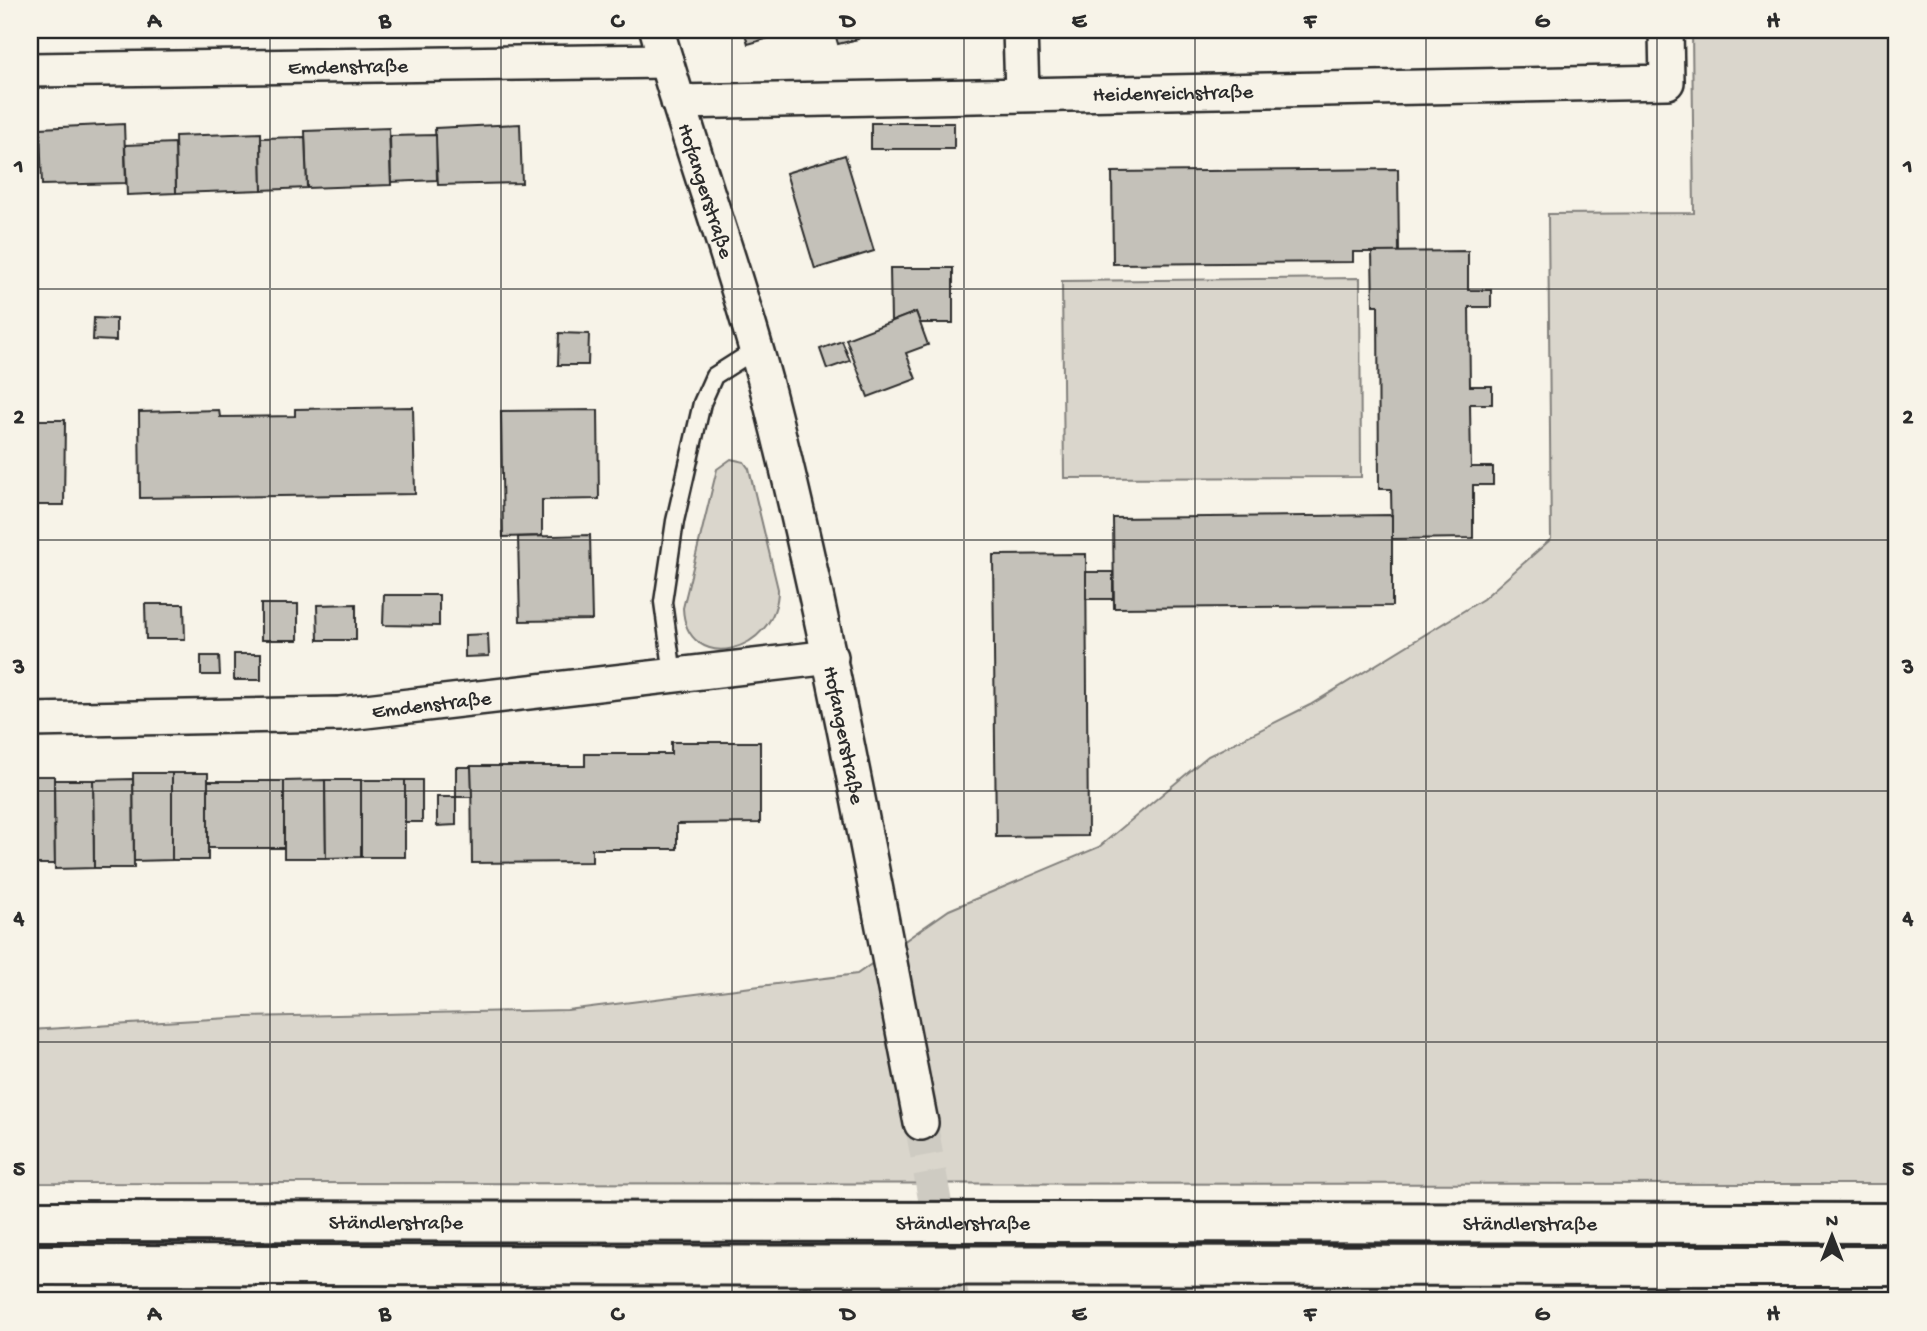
<svg xmlns="http://www.w3.org/2000/svg" width="1927" height="1331" font-family="'Gochi Hand',sans-serif">
  <style>
    .green { fill: #dad6cc; stroke: #82807c; stroke-width: 2 }
    .building { fill: #c4c1b9; stroke: #2b2b2b; stroke-width: 2 }
    .lines { fill: none; stroke-linecap: round; stroke-linejoin: round }
    .minor-tunnel { stroke: #cecbc2; stroke-width: 33; stroke-dasharray: 33 17; stroke-linecap: butt }
    .service-casing { stroke: #2b2b2b; stroke-width: 21 }
    .minor-casing { stroke: #2b2b2b; stroke-width: 38 }
    .trunk-casing { stroke: #2b2b2b; stroke-width: 44 }
    .service { stroke: #f7f3e8; stroke-width: 16 }
    .minor { stroke: #f7f3e8; stroke-width: 33 }
    .trunk { stroke: #f7f3e8; stroke-width: 38 }
    .grid { fill: none; stroke: #2b2b2b; stroke-width: 2; stroke-opacity: 0.55 }
    .labels { text-anchor: middle; stroke-width: 5; stroke-linejoin: round; paint-order: stroke }
    .street-label { font-size: 21px; fill: #2b2b2b; stroke: #f7f3e8 }
    .neatline { fill: none; stroke: #2b2b2b; stroke-width: 2.5 }
    .grid-label { font-size: 23px; text-anchor: middle; font-weight: bold; fill: #2b2b2b }
  </style>
  <rect width="100%" height="100%" fill="#f7f3e8"/>
  <filter id="ink" filterUnits="userSpaceOnUse"><feTurbulence type="fractalNoise" baseFrequency=".0143" numOctaves="2"/><feDisplacementMap in="SourceGraphic" scale="14" xChannelSelector="R" yChannelSelector="G"/><feConvolveMatrix kernelMatrix="1 2 1 2 8 2 1 2 1" color-interpolation-filters="sRGB"/></filter>
  <g filter="url(#ink)">
    <!-- green -->
    <g class="green">
      <polygon points="1692,30 1897,30 1897,1184 30,1183 30,1030 246,1017 567,1010 857,974 949,910 1099,847 1208,756 1310,705 1483,599 1551,539 1548,214 1694,213"/>
      <polygon points="1360,278 1361,477 1064,478 1062,281"/>
      <path d="M731,459l13,3 5,7 29,120c0,65 -92,87 -95,19l34,-139z"/>
    </g>
    <!-- building -->
    <g class="building">
      <polygon points="744,30 797,30 748,44"/>
      <polygon points="834,30 855,30 858,39 838,44"/>
      <polygon points="900,30 972,30 972,35 900,36"/>
      <rect x="871" y="123" width="83" height="26"/>
      <polygon points="124,124 126,183 42,185 40,128"/>
      <polygon points="520,124 522,183 438,185 435,128"/>
      <polygon points="389,128 391,185 307,188 305,131"/>
      <polygon points="261,133 262,190 176,193 175,136"/>
      <polygon points="436,135 437,180 391,182 390,136"/>
      <polygon points="305,137 307,188 262,190 261,138"/>
      <polygon points="175,143 176,193 127,195 125,145"/>
      <polygon points="845,155 874,251 815,269 786,173"/>
      <polygon points="1398,169 1399,252 1353,252 1353,262 1113,264 1112,172"/>
      <polygon points="1468,251 1468,290 1491,290 1491,307 1469,307 1470,386 1492,386 1492,404 1470,404 1471,467 1493,467 1493,485 1473,485 1473,538 1392,539 1391,489 1379,489 1378,305 1373,305 1372,252"/>
      <polygon points="890,268 953,268 953,323 920,323 916,312 891,322"/>
      <polygon points="916,312 928,345 906,353 916,379 868,397 846,339"/>
      <polygon points="94,318 116,319 116,341 93,340"/>
      <polygon points="559,333 589,334 588,365 558,365"/>
      <polygon points="842,341 850,361 827,369 820,349"/>
      <polygon points="413,407 415,494 140,498 139,412 219,410 220,417 295,416 295,409"/>
      <polygon points="598,410 599,499 542,500 542,536 503,537 501,411"/>
      <polygon points="30,420 65,420 64,505 30,505"/>
      <polygon points="1392,515 1392,606 1114,608 1113,518"/>
      <polygon points="590,535 592,620 520,621 518,537"/>
      <polygon points="1086,554 1088,836 996,837 993,555"/>
      <rect x="1086" y="572" width="27" height="27"/>
      <polygon points="384,595 439,595 439,626 383,625"/>
      <polygon points="145,604 184,604 185,639 146,639"/>
      <rect x="261" y="604" width="37" height="36"/>
      <polygon points="356,604 356,640 318,640 317,605"/>
      <polygon points="488,634 489,656 465,657 465,635"/>
      <rect x="234" y="654" width="27" height="26"/>
      <polygon points="201,656 219,656 220,675 201,675"/>
      <polygon points="671,742 760,742 760,823 677,824 677,849 592,849 592,862 472,863 471,766 585,766 585,754 671,754"/>
      <polygon points="456,767 471,767 472,797 456,797"/>
      <polygon points="133,773 172,773 172,860 134,861"/>
      <rect x="172" y="773" width="36" height="87"/>
      <polygon points="30,776 54,776 55,864 30,864"/>
      <polygon points="133,779 134,868 94,868 93,780"/>
      <polygon points="54,780 93,780 94,868 55,869"/>
      <polygon points="325,780 326,858 284,858 284,781"/>
      <polygon points="325,780 361,780 361,857 326,858"/>
      <rect x="361" y="780" width="44" height="77"/>
      <rect x="405" y="780" width="17" height="42"/>
      <rect x="208" y="781" width="76" height="67"/>
      <polygon points="437,797 456,797 456,825 437,826"/>
    </g>
    <g class="lines">
      <!-- minor-tunnel -->
      <polyline class="minor-tunnel" points="921,1123 953,1301"/>
      <defs>
        <polyline id="service" points="673,675 663,602 675,521 702,403 714,376 755,350"/>
        <g id="minor">
          <path id="s1" d="M657,30c34,121 79,240 111,362 62,242 105,487 153,731"/>
          <polyline points="1020,30 1022,92"/>
          <path id="s2" d="M30,70l636,-9"/>
          <path id="s3" d="M678,102l989,-20 -1,-52"/>
          <path id="s4" d="M30,720l310,-6 491,-57"/>
        </g>
        <g id="trunk">
          <path id="s5" d="M30,1221l1867,2"/>
          <polyline points="30,1265 1897,1266"/>
        </g>
      </defs>
      <!-- service casing -->
      <use href="#service" class="service-casing"/>
      <!-- minor casing -->
      <use href="#minor" class="minor-casing"/>
      <!-- trunk casing -->
      <use href="#trunk" class="trunk-casing"/>
      <!-- service -->
      <use href="#service" class="service"/>
      <!-- minor -->
      <use href="#minor" class="minor"/>
      <!-- trunk -->
      <use href="#trunk" class="trunk"/>
    </g>
  </g>
  <!-- grid -->
  <path class="grid" d="M270,30v1271M501,30v1271M732,30v1271M964,30v1271M1195,30v1271M1426,30v1271M1657,30v1271M30,289h1867M30,540h1867M30,791h1867M30,1042h1867"/>
  <g class="labels">
    <!-- street labels -->
    <g class="street-label">
      <text dy="7" stroke="none"><textPath href="#s2" startOffset="318">Emdenstraße</textPath></text>
      <text dy="7" stroke="none"><textPath href="#s3" startOffset="495">Heidenreichstraße</textPath></text>
      <text dy="7" stroke="none"><textPath href="#s1" startOffset="168">Hofangerstraße</textPath></text>
      <text dy="7" stroke="none"><textPath href="#s4" startOffset="402">Emdenstraße</textPath></text>
      <text dy="7" stroke="none"><textPath href="#s1" startOffset="730">Hofangerstraße</textPath></text>
      <text dy="7" stroke="none"><textPath href="#s5" startOffset="366">Ständlerstraße</textPath></text>
      <text dy="7" stroke="none"><textPath href="#s5" startOffset="933">Ständlerstraße</textPath></text>
      <text dy="7" stroke="none"><textPath href="#s5" startOffset="1500">Ständlerstraße</textPath></text>
    </g>
  </g>
  <!-- margin -->
  <rect width="1927" height="1331" fill="none" stroke="#f7f3e8" stroke-width="77"/>
  <!-- north arrow -->
  <g transform="translate(1832 1236)" stroke="#f7f3e8" stroke-width="5" paint-order="stroke">
  <path d="M0-5L12 26L0 18L-12 26Z" fill="#2b2b2b"/>
  <text y="-10" font-size="19" font-weight="bold" text-anchor="middle" fill="#2b2b2b">N</text>
  </g>
  <rect x="38" y="38" width="1850" height="1254" class="neatline"/>
  <g class="grid-label">
    <text x="154" y="27">A</text>
    <text x="385" y="27">B</text>
    <text x="617" y="27">C</text>
    <text x="848" y="27">D</text>
    <text x="1079" y="27">E</text>
    <text x="1310" y="27">F</text>
    <text x="1542" y="27">G</text>
    <text x="1773" y="27">H</text>
    <text x="19" y="172">1</text>
    <text x="1908" y="172">1</text>
    <text x="19" y="423">2</text>
    <text x="1908" y="423">2</text>
    <text x="19" y="673">3</text>
    <text x="1908" y="673">3</text>
    <text x="19" y="924">4</text>
    <text x="1908" y="924">4</text>
    <text x="19" y="1175">5</text>
    <text x="1908" y="1175">5</text>
    <text x="154" y="1320">A</text>
    <text x="385" y="1320">B</text>
    <text x="617" y="1320">C</text>
    <text x="848" y="1320">D</text>
    <text x="1079" y="1320">E</text>
    <text x="1310" y="1320">F</text>
    <text x="1542" y="1320">G</text>
    <text x="1773" y="1320">H</text>
  </g>
</svg>
